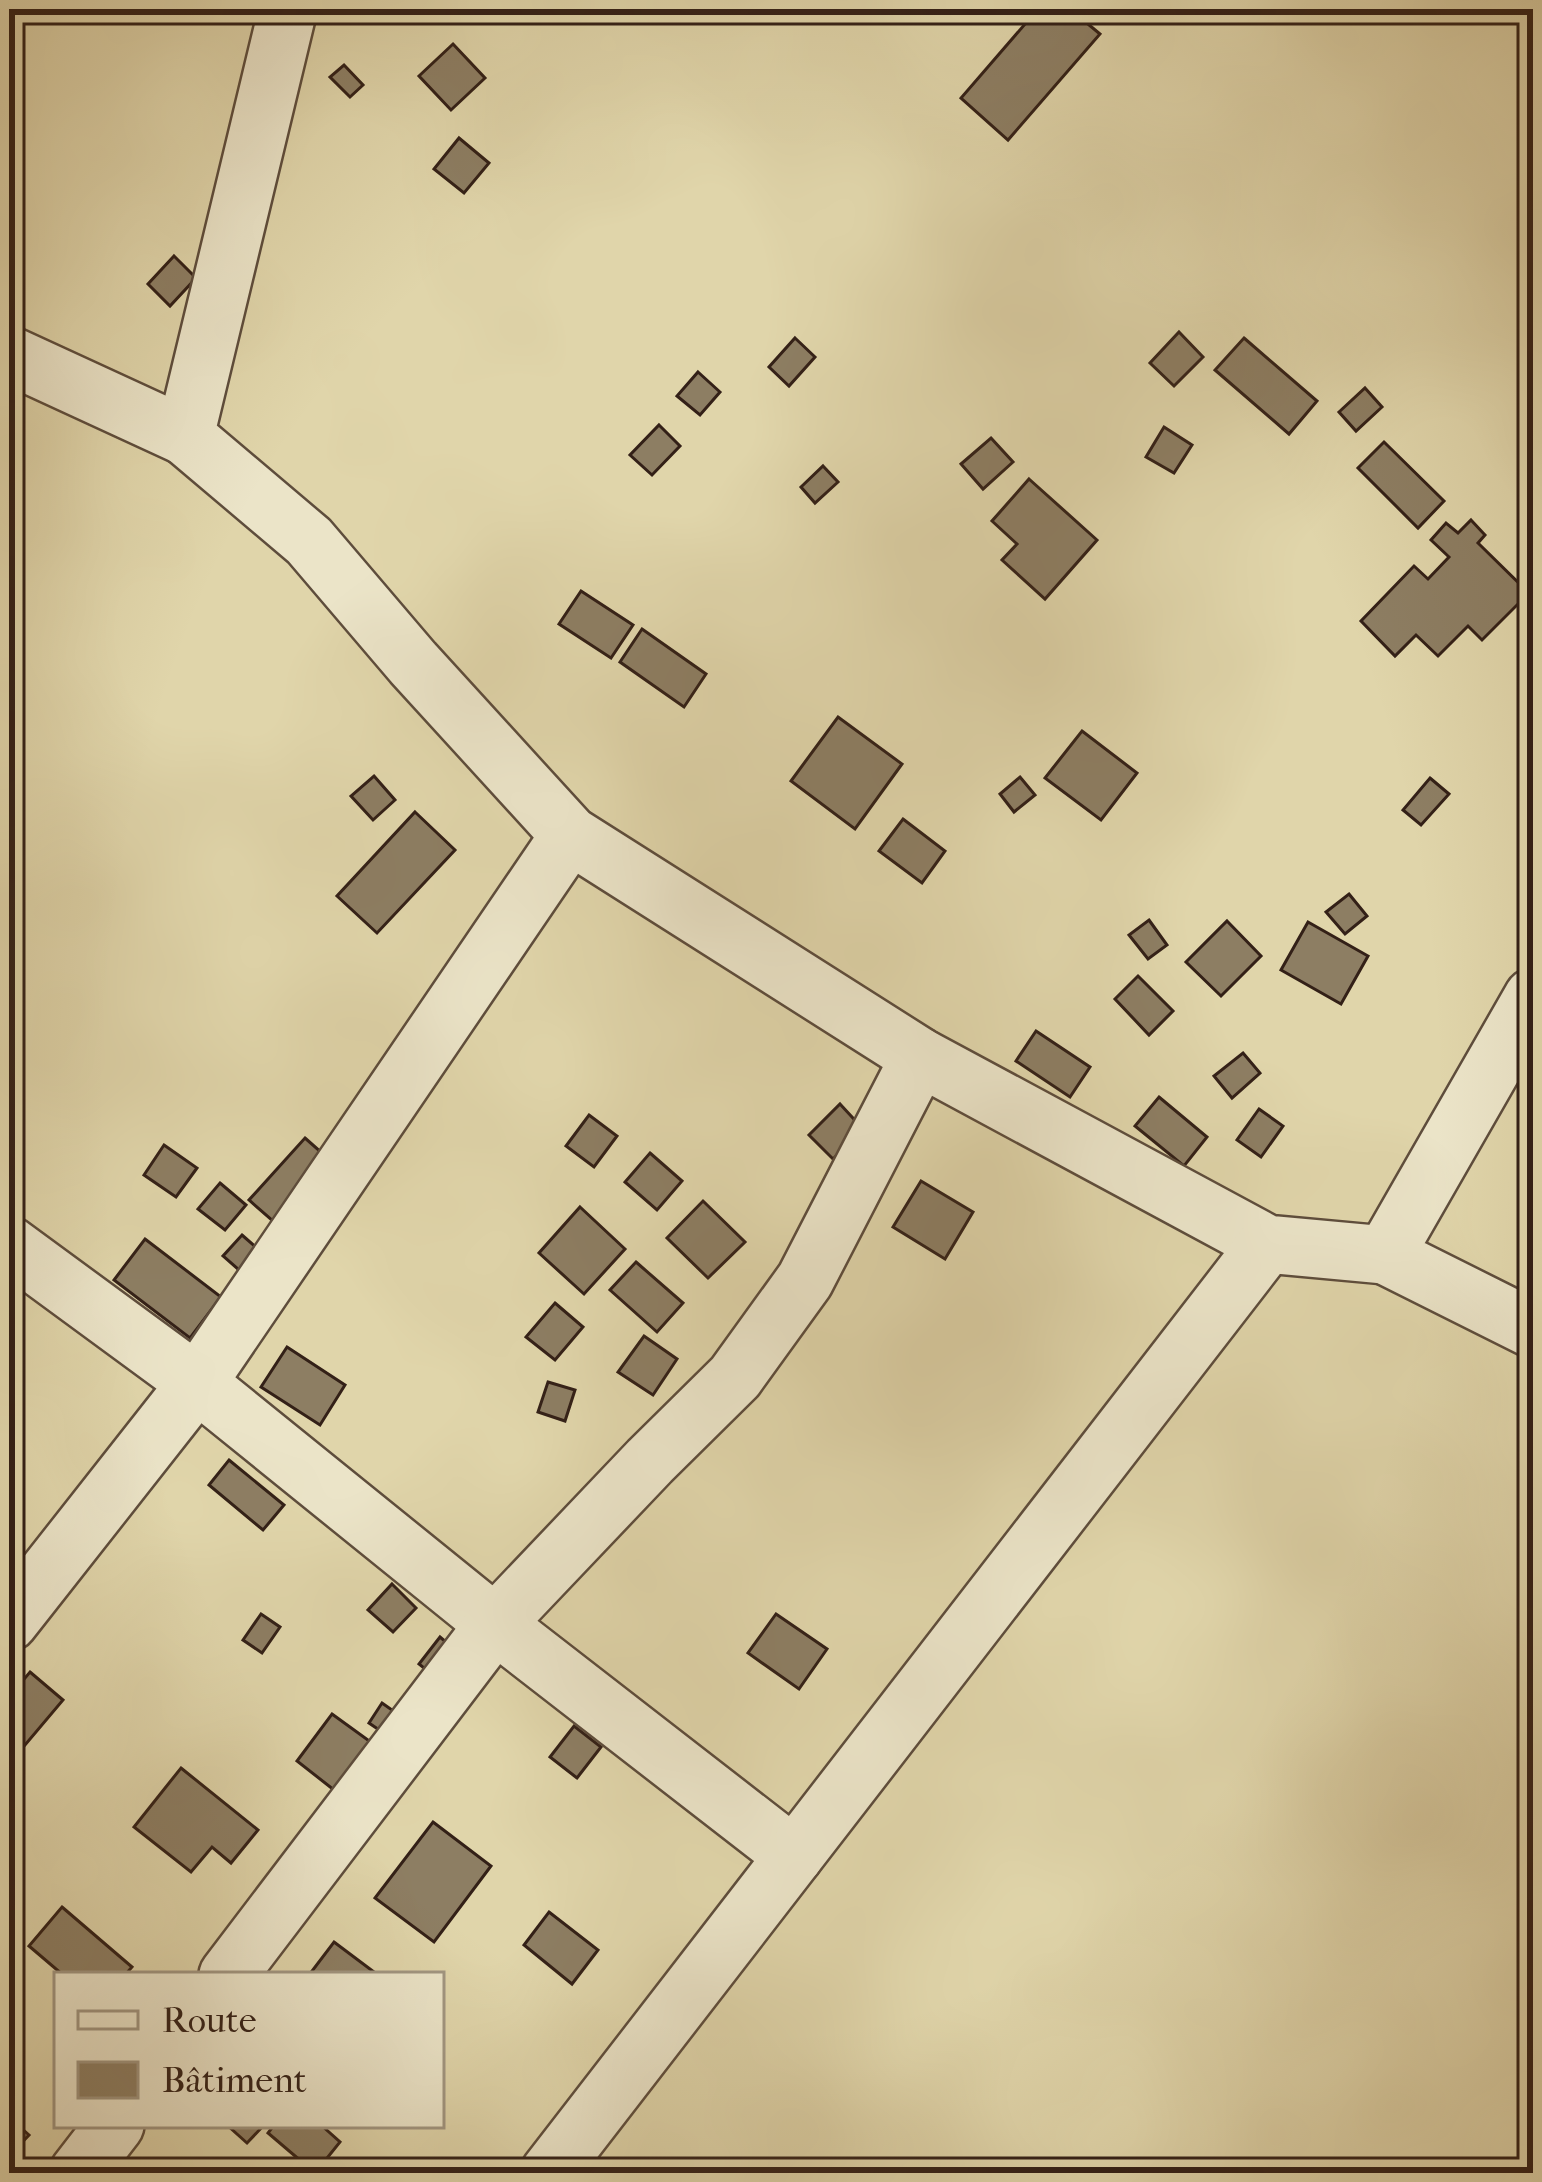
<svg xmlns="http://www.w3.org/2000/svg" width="1542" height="2182" font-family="'IM FELL French Canon',serif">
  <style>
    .building { fill: #8d7e63; stroke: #332017; stroke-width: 3 }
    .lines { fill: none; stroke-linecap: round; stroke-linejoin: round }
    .minor-casing { stroke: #5e4d3c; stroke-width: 62 }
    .minor { stroke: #ebe4c8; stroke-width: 57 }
  </style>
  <rect width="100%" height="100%" fill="#e0d5aa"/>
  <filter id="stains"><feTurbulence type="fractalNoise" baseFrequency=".00167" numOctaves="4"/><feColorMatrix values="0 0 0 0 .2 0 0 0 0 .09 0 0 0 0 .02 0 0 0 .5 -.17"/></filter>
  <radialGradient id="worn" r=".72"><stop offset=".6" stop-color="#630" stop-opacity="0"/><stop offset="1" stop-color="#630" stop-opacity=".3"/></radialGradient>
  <!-- building -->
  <g class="building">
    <polygon points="1038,9 1070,9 1100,34 1008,140 961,98"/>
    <polygon points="453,44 485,78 451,110 419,76"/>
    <polygon points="344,65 363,85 350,97 330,77"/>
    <polygon points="459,138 489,163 464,193 434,169"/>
    <polygon points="174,256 196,278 170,306 148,284"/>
    <polygon points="1179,332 1203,357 1174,386 1150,363"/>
    <polygon points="795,338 815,357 789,386 769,367"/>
    <polygon points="1244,338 1317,401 1289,434 1215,370"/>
    <polygon points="698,372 720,392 700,415 677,396"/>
    <polygon points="1365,388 1382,407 1356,431 1339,412"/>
    <polygon points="659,425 680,446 652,475 630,455"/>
    <polygon points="1164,427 1192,445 1174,473 1146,457"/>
    <polygon points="991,438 1013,462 983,489 961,464"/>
    <polygon points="1384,442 1444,501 1418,528 1358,468"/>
    <polygon points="823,466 838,482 815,503 801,487"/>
    <polygon points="1029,479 1097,540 1045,599 1002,560 1017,544 992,521"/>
    <polygon points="1471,520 1485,535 1478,543 1529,593 1482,640 1468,626 1438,656 1416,635 1395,656 1361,621 1414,566 1428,579 1449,557 1431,540 1446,523 1458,533"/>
    <polygon points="581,591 633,625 611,658 559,624"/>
    <polygon points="642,629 706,674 684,707 620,662"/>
    <polygon points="838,717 902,764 855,829 791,781"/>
    <polygon points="1082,731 1137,773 1101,820 1045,778"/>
    <polygon points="374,776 395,800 373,820 351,796"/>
    <polygon points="1020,777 1035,795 1014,812 1000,794"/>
    <polygon points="1430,778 1449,794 1421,825 1403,810"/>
    <polygon points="415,812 455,850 377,933 337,896"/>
    <polygon points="903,819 945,851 922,883 879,851"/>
    <polygon points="1349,894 1367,916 1345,934 1326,912"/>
    <polygon points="1149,920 1167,945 1148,959 1129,935"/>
    <polygon points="1227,921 1261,956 1221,996 1186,962"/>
    <polygon points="1308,922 1368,956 1341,1004 1281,970"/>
    <polygon points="1138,976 1173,1011 1149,1035 1115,999"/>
    <polygon points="1036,1031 1090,1067 1070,1097 1016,1061"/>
    <polygon points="1243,1053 1260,1073 1232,1098 1214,1076"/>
    <polygon points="1159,1097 1207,1137 1184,1166 1135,1126"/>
    <polygon points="840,1104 863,1129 833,1159 809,1135"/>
    <polygon points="1259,1109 1283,1126 1261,1157 1237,1140"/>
    <polygon points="589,1115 617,1136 594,1167 566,1146"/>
    <polygon points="305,1138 330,1160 274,1222 249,1200"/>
    <polygon points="164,1145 197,1168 176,1197 144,1175"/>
    <polygon points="650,1153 682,1181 657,1210 625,1182"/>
    <polygon points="921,1181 973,1212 945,1259 893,1227"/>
    <polygon points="220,1183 246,1205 225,1230 198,1209"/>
    <polygon points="703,1201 745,1242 708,1278 667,1238"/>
    <polygon points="580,1207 625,1249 584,1294 539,1253"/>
    <polygon points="242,1235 258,1249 239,1270 223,1256"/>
    <polygon points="145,1239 221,1297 190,1338 114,1280"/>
    <polygon points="636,1262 683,1303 657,1332 610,1290"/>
    <polygon points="555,1303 583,1327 555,1360 526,1337"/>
    <polygon points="644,1336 677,1359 653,1395 618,1372"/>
    <polygon points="287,1347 345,1385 320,1425 261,1387"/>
    <polygon points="548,1382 575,1390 565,1421 538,1412"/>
    <polygon points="229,1460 284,1505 263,1530 209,1485"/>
    <polygon points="392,1584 416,1608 393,1632 368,1610"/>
    <polygon points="261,1614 280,1627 262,1653 243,1640"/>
    <polygon points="776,1614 827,1649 799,1689 748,1653"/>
    <polygon points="440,1637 460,1654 439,1680 419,1664"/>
    <polygon points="30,1672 63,1700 9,1764 9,1697"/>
    <polygon points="382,1703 402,1717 388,1736 369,1723"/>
    <polygon points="332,1714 379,1748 343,1797 297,1761"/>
    <polygon points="574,1726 601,1747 577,1778 550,1757"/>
    <polygon points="181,1768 258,1830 231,1863 212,1847 191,1872 134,1827"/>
    <polygon points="433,1822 491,1866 434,1942 375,1898"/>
    <polygon points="62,1907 132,1967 125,1975 63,1975 29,1946"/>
    <polygon points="549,1912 598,1950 572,1984 524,1945"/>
    <polygon points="334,1942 378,1975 309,1975"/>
    <polygon points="9,2117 29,2135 9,2156"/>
    <polygon points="227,2125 264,2125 247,2143"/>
    <polygon points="274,2125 321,2125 340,2142 315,2173 268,2133"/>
  </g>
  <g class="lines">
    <defs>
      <g id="minor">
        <polyline points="288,9 185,436 309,541 413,663 570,835 920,1057 1267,1244 1385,1255"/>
        <polyline points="9,355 185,436"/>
        <polyline points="1533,997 1385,1255 1533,1329"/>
        <polyline points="9,1245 197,1383 495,1624 794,1856"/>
        <polyline points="9,1622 197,1383 570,835"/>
        <polyline points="228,1975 495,1624 650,1461 735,1377 805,1280 920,1057"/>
        <polyline points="78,2173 115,2125"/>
        <polyline points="549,2173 1267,1244"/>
      </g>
    </defs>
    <!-- minor casing -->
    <use href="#minor" class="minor-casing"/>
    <!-- minor -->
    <use href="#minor" class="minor"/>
  </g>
  <!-- margin -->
  <rect width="1542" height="2182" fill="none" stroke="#e0d5aa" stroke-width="48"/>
  <rect x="12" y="12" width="1518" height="2158" fill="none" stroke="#332017" stroke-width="6"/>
  <rect x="24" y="24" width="1494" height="2134" fill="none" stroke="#332017" stroke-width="3"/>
  <!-- legend -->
  <rect x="54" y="1972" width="390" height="156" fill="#ebe4c8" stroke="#a19681" stroke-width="3"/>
  <rect x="78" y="2011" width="60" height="18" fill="#ebe4c8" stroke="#a19681" stroke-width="3"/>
  <text x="162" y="2032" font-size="36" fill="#332017">Route</text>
  <rect x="78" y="2062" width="60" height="36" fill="#8d7e63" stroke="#a19681" stroke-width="3"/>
  <text x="162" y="2092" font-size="36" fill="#332017">Bâtiment</text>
  <rect width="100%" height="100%" filter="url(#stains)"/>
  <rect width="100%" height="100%" fill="url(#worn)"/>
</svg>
